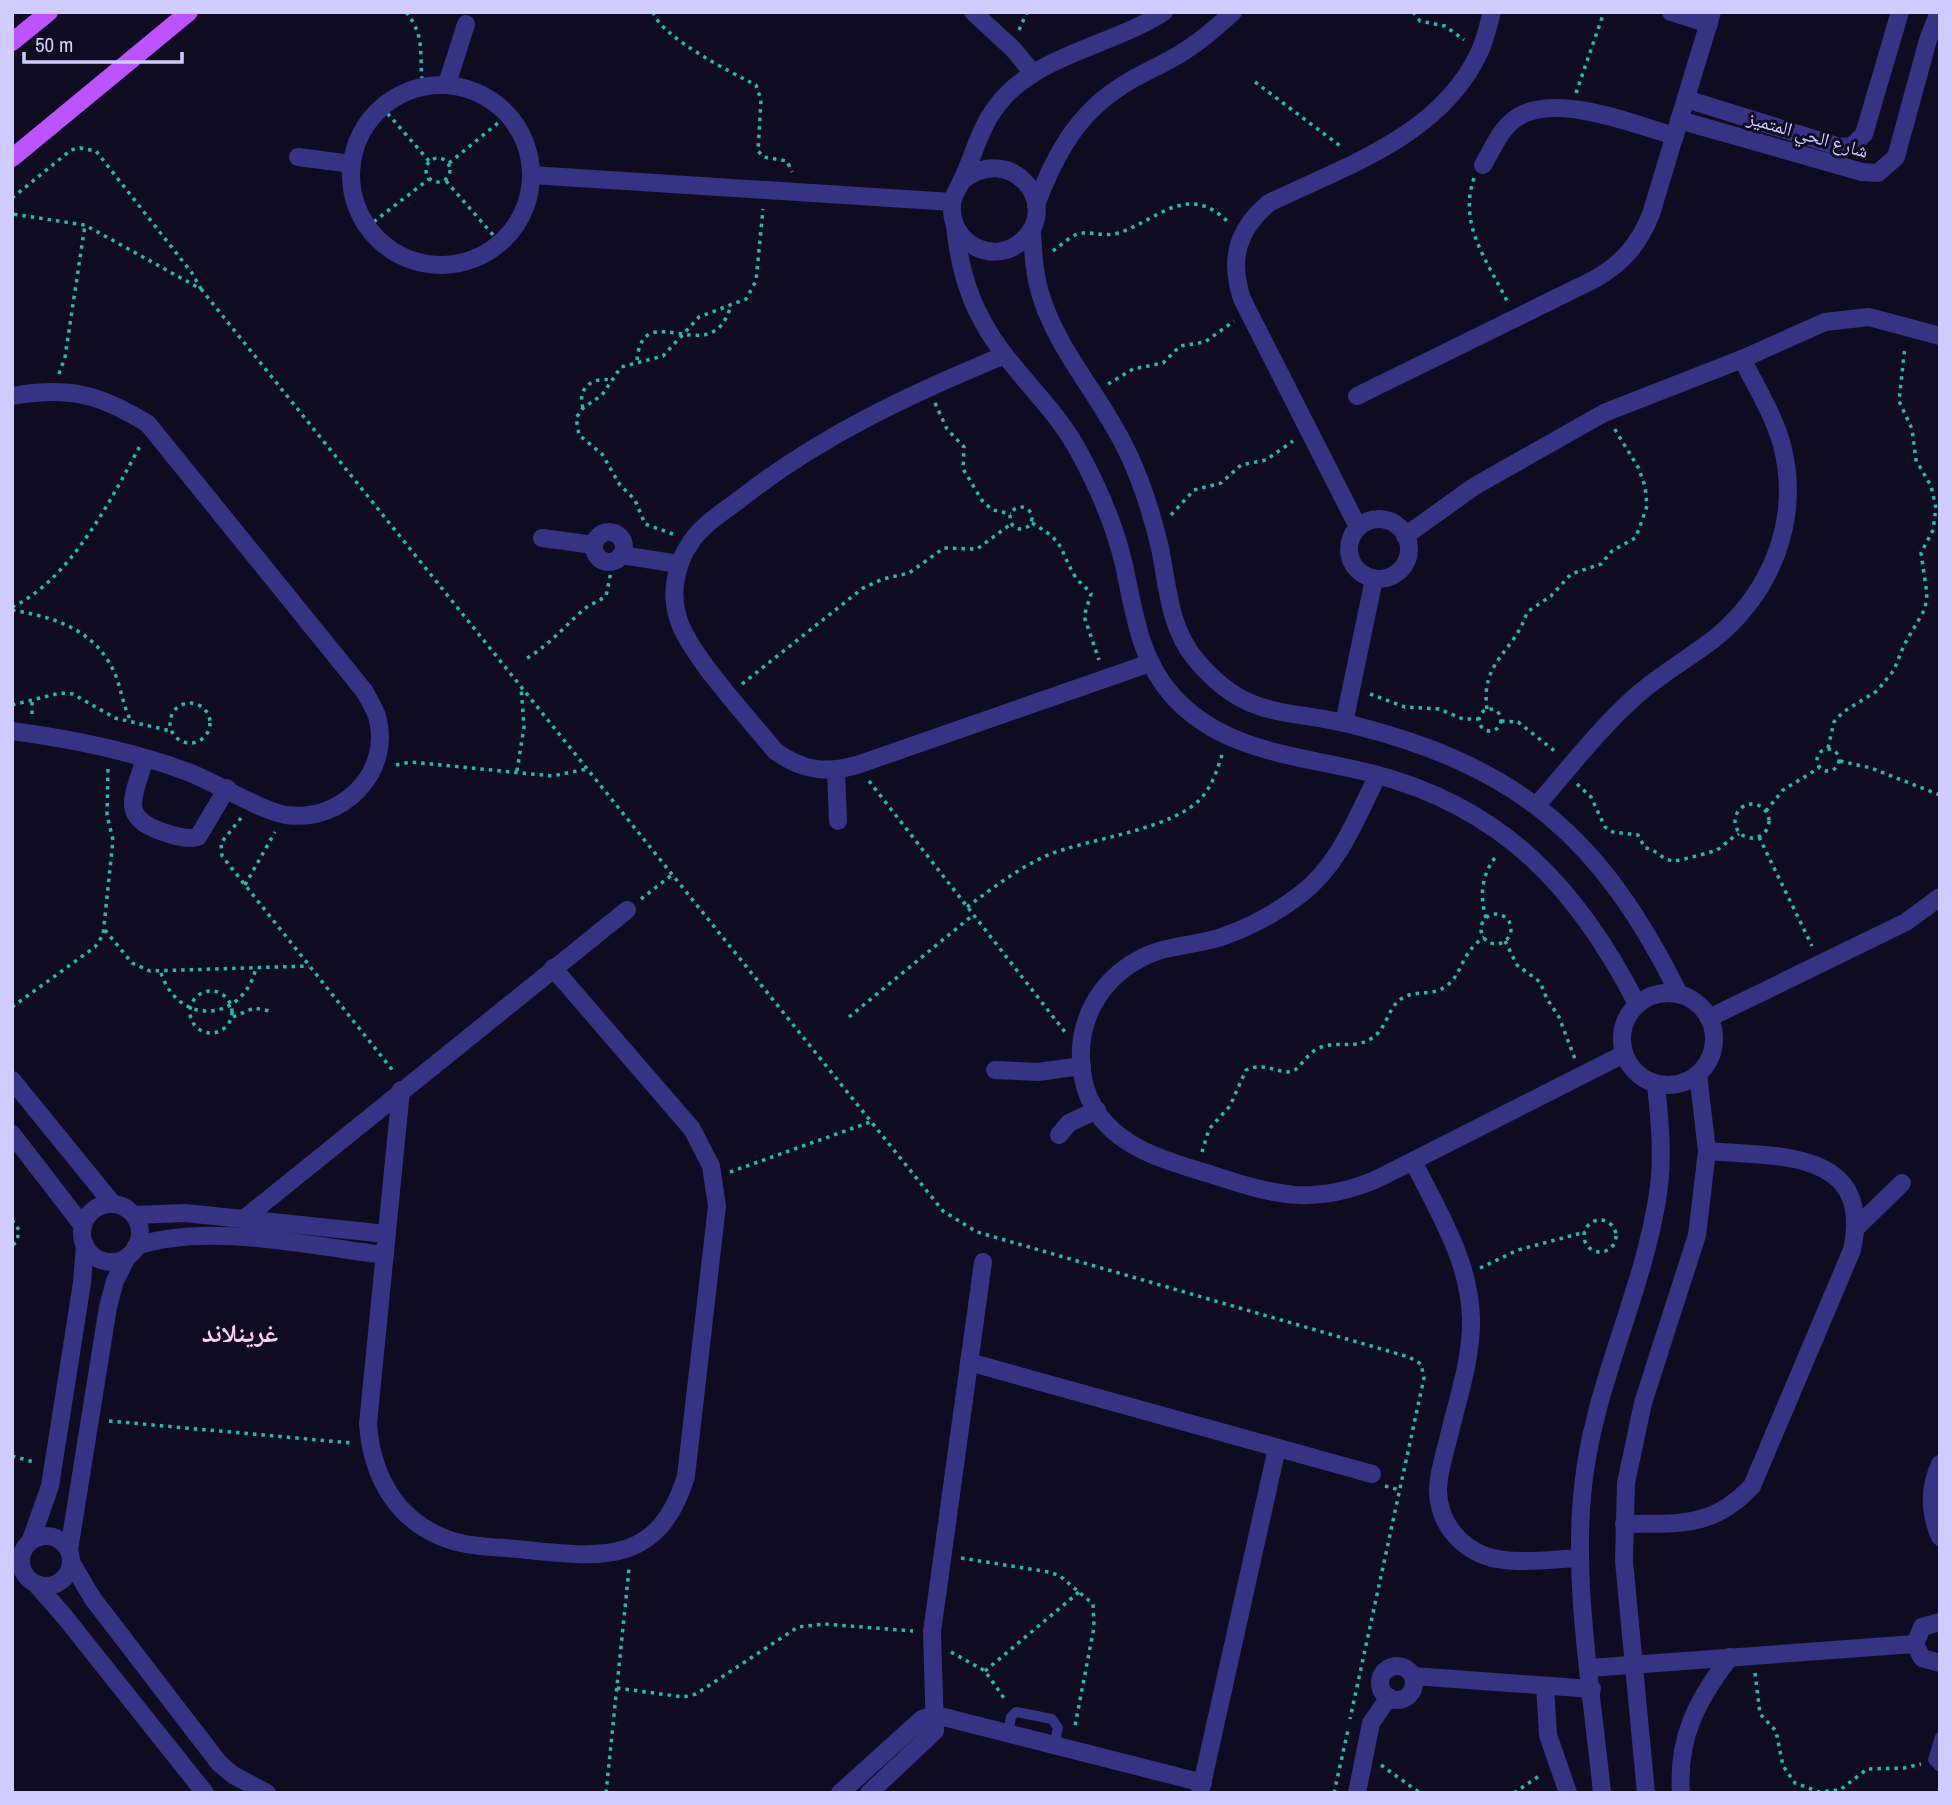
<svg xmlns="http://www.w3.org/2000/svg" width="1952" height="1805" font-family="'Archivo Narrow','Noto Naskh Arabic',sans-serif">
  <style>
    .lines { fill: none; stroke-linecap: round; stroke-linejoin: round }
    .path { stroke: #25baaf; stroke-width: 3.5; stroke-dasharray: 3.5 5; stroke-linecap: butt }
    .service { stroke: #353384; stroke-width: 10 }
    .minor { stroke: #353384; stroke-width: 18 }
    .primary { stroke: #bd53ff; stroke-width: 18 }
    .labels { text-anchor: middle; stroke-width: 6; stroke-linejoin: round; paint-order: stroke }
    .street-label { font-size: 19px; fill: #d1ccff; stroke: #0f0b21 }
    .district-label { font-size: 26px; font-weight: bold; fill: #ffceee; stroke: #0f0b21 }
  </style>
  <rect width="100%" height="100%" fill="#0f0b21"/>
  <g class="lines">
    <!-- path -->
    <g class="path">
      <path d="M406,12c21,26 12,44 17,74"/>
      <path d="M653,12c8,25 79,61 103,73l5,15 -3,51 6,6 23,4 5,11"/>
      <polyline points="1413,12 1420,21 1445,26 1464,40"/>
      <polyline points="1019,30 1027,12"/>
      <polyline points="1255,82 1343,148"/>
      <polyline points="1576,93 1604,12"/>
      <polyline points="382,107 429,161"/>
      <circle cx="438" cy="170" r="12"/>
      <polyline points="449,163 509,114"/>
      <path d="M1474,178c-16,47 13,82 33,123"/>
      <polyline points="446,181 501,244"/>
      <polyline points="12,198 71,150 80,148 96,151 192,273 201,289 85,225 12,214"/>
      <polyline points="367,227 429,179"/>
      <path d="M1053,251c7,-5 14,-12 22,-16 13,-6 29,3 43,-2 41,-13 70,-53 112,-9"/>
      <polyline points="201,289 943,1211 977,1232 1409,1357 1421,1364 1424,1378 1350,1719"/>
      <path d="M637,360c6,-66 75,14 94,-55"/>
      <polyline points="59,374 65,357 85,225"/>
      <polyline points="1108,384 1133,369 1163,363 1180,346 1205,342 1234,321"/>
      <polyline points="935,403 947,429 964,447 963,469 983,502 993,510 1011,514"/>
      <path d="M583,408c-6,-20 9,-31 28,-28"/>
      <circle cx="1021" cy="518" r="11"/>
      <polyline points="1171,515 1194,490 1221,483 1241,465 1266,460 1293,441"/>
      <path d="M1032,523c36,21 25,24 44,55 5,6 11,10 15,16l-7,22 15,44"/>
      <polyline points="673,534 645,524 635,500 620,485 602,454 579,435 576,418 583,408 602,395 621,367 663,356 699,317 746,299 756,281 763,209"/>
      <path d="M12,607c58,-27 99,-107 129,-163"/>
      <path d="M12,610c46,8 87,21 105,69 5,15 7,29 14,42"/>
      <path d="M527,658c21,-12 37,-31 55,-47 7,-7 16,-9 24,-15l5,-24"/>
      <polyline points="742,684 863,588 883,579 909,573 944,548 977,549 1011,524"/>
      <polyline points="1370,694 1405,707 1439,709 1463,719 1479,719"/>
      <circle cx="190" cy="723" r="20"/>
      <polyline points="12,705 60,693 73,694 115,718 171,731"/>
      <circle cx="1490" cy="720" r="11"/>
      <path d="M1487,709c-7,-48 28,-57 40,-97l24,-16 20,-22 30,-10 11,-13 23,-13 4,-9 8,-23 -2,-20 -7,-19 -24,-39"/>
      <polyline points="32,714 32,700"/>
      <polyline points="1501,721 1518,722 1556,752"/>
      <polyline points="1828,748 1834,722 1843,712 1877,691 1894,670 1904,645 1925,609 1927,594 1921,553 1933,530 1936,508 1931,486 1916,460 1912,429 1899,401 1905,346"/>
      <circle cx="1828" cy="760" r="11"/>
      <polyline points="1840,761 1871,768 1940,795"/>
      <polyline points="396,765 411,762 552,776 587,769"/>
      <polyline points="517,771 524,727 521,687"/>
      <polyline points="869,781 1065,1032"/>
      <path d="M1577,784l14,13 14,30 8,5 25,3 7,13c12,1 16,12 29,13 4,0 38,-9 43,-11 8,-5 13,-12 22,-16"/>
      <circle cx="1752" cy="821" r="17"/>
      <polyline points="1766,811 1783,790 1819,768"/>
      <polyline points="241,818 221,843 222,856 394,1072"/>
      <polyline points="1759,837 1812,946"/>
      <polyline points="245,885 275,832"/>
      <polyline points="641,899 673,874"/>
      <path d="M967,907c26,-19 51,-39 81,-52 41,-17 127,-25 155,-59 10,-12 15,-29 20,-44"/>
      <circle cx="1496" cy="929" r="15"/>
      <path d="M1486,918c-7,-24 -4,-44 11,-63"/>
      <polyline points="105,930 132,963 150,971 309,966"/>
      <polyline points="1505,941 1517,965 1540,982 1547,999 1559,1017 1575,1059"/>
      <path d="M161,973c18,54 82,49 95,-5"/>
      <circle cx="211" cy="1012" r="21"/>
      <polyline points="12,1007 95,947 103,935 113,840 107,815 108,768"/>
      <polyline points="233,1017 254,1008 270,1011"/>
      <polyline points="849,1017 973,915"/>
      <path d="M1202,1152l7,-23 21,-23 16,-36c18,-8 28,2 46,2 11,-7 15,-19 27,-24 18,-8 36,2 53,-10 16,-10 15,-32 32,-41 13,-7 28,-1 41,-10 18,-12 14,-32 39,-50"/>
      <polyline points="730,1172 873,1121"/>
      <circle cx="1600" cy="1236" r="16"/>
      <polyline points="12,1220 19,1230 17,1241 12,1246"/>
      <polyline points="1480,1268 1518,1250 1585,1232"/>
      <polyline points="12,1273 12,1294"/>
      <polyline points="109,1421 352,1443"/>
      <polyline points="12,1456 34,1462"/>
      <polyline points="1385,1486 1400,1490"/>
      <polyline points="961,1558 1049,1572 1060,1576 1093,1604 1094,1627 1075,1726"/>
      <polyline points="951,1652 985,1671 1006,1701"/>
      <polyline points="985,1671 1079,1592"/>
      <polyline points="1755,1673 1760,1714 1776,1731 1783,1766 1795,1783 1819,1792 1840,1790 1867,1769 1904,1768 1921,1764"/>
      <polyline points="617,1688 683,1697 696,1694 798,1627 824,1624 913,1631"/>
      <polyline points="1381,1765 1420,1793"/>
      <polyline points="606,1793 629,1569"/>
      <polyline points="1334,1793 1348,1730"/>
      <polyline points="1514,1793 1542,1774"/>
    </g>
    <!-- service -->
    <g class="service">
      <polyline points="1008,1733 1011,1717 1016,1712 1052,1719 1058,1728 1054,1745"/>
      <polyline points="1940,1737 1933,1760 1940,1767"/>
    </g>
    <!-- minor -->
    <g class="minor">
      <polyline points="973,12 1013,49 1033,73"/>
      <polyline points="1671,12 1709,24"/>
      <polyline points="447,84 466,24"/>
      <circle cx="441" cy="175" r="90"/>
      <polyline points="1686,99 1840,147 1852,146 1864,134 1900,12"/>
      <polyline points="1679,120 1862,172 1878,173 1896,157 1928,40 1939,12"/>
      <polyline points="298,157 352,164"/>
      <path d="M1483,165c8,-13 15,-31 26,-41 36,-37 123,0 166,12"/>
      <polyline points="532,175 952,202"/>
      <path d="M961,182c47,-42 103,22 61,59 -28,25 -72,3 -70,-35 0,-10 5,-15 9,-24 16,-33 19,-61 47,-89 43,-41 106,-49 156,-81"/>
      <path d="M1036,205c17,-46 39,-88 81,-116 21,-15 45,-23 66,-37 18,-11 34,-25 50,-40"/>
      <path d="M955,227c4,34 11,65 28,95 25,47 70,81 96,130 19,35 36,74 45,113 10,46 15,92 47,129 52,60 131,61 203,80 130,34 204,115 263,230"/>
      <path d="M1032,229c1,23 2,47 10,70 18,55 60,99 85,152 15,31 25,63 33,97 8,40 9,80 37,113 51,60 88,47 156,64 168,42 250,115 326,269"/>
      <path d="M1005,355c-95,39 -185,81 -266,145 -16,12 -37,25 -48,42 -15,21 -21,51 -13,76 11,37 71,100 97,133 27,19 50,23 82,14l293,-102"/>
      <path d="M12,396c56,-10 88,-2 136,28l217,268c4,8 9,16 12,24 16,56 -35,107 -91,99 -26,-5 -70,-32 -98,-43 -56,-21 -116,-33 -176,-41"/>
      <path d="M1357,396l238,-117c28,-16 44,-35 56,-65l61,-202"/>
      <circle cx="1379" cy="549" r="30"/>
      <path d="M1358,527l-116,-228c-13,-40 -5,-69 27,-96 76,-37 171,-67 210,-150 6,-12 9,-27 13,-41"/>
      <circle cx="609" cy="547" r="15"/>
      <polyline points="1405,536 1475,486 1604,413 1742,359 1825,322 1869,317 1940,336"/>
      <polyline points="542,538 594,545"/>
      <polyline points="621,555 679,564"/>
      <polyline points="1344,723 1374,579"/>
      <path d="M145,758c-9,34 -28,58 15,73 13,4 24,9 38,6l29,-49"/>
      <polyline points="836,771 838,821"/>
      <path d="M1378,775c-22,43 -38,89 -77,119 -22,17 -47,31 -74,41 -24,10 -53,9 -77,19 -51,22 -77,70 -67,124 13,66 78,81 133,98 61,20 98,29 159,4l249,-126"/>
      <path d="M1537,805c33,-38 63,-77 100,-110 24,-21 52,-37 77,-56 58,-47 87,-120 68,-194 -8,-29 -26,-59 -40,-86"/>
      <circle cx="1668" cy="1039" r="46"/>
      <polyline points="1709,1018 1906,922 1940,897"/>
      <polyline points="995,1070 1038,1072 1082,1066"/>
      <polyline points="12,1080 113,1204"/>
      <path d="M401,1090l-33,334c4,54 30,100 85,117 22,7 51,6 74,9 78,8 132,14 159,-74l31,-270 -6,-40 -19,-37 -139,-161"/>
      <polyline points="12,1134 83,1226"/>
      <polyline points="1059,1135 1069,1123 1097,1110"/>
      <path d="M1413,1161c25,50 57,101 58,158 1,41 -15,85 -24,125 -4,15 -9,31 -9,47 1,38 31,66 67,69 24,3 51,-1 75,-2"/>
      <circle cx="111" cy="1233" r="29"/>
      <polyline points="134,1215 185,1213 387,1234"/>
      <polyline points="245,1218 627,910"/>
      <polyline points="1857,1227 1902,1183"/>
      <path d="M136,1246c74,-24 172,0 249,9"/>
      <polyline points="969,1362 1372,1474"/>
      <path d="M1940,1464c-11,24 -11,48 0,73"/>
      <path d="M1624,1524c54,-1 88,5 128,-38l100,-236c22,-102 -76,-93 -145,-99"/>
      <circle cx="46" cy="1561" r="25"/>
      <polyline points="31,1540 50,1486 82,1283 85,1245"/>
      <polyline points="69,1550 108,1307 115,1281 127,1257"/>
      <polyline points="71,1562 93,1599 219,1763 233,1775 267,1793"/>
      <polyline points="36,1584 64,1616 205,1793"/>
      <polyline points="1940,1622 1922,1627 1915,1644 1922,1658 1940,1663"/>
      <circle cx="1397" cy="1683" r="17"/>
      <polyline points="1589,1668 1915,1644"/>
      <polyline points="1413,1676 1592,1689"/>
      <polyline points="1545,1686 1548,1735 1568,1793"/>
      <polyline points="840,1793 922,1719 936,1715 1203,1783"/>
      <polyline points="869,1793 935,1731 932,1632 983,1262"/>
      <polyline points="1200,1793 1277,1448"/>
      <polyline points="1357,1793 1371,1723 1389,1697"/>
      <path d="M1602,1793c-10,-102 -32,-221 -17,-322 13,-93 57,-179 72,-271 7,-39 3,-77 -1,-116"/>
      <polyline points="1646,1793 1624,1561 1626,1483 1643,1403 1697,1235 1707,1151 1698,1074"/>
      <path d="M1681,1793c-4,-55 16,-93 49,-136"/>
    </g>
    <!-- primary -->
    <g class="primary">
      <polyline points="12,42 49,12"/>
      <polyline points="12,158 189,12"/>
    </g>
  </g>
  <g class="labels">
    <!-- street labels -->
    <g class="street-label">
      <text transform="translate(1808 134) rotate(16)" y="7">شارع الحي المتميز</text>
    </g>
    <!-- district labels -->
    <g class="district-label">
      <text x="240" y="1342">غرينلاند</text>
    </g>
  </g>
  <!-- border -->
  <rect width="1952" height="1805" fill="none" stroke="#d1ccff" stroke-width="28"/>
  <!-- scale -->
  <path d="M24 52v10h158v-10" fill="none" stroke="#d1ccff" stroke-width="3.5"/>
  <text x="35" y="52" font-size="21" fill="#d1ccff" stroke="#0f0b21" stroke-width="5" paint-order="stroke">50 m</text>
</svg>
